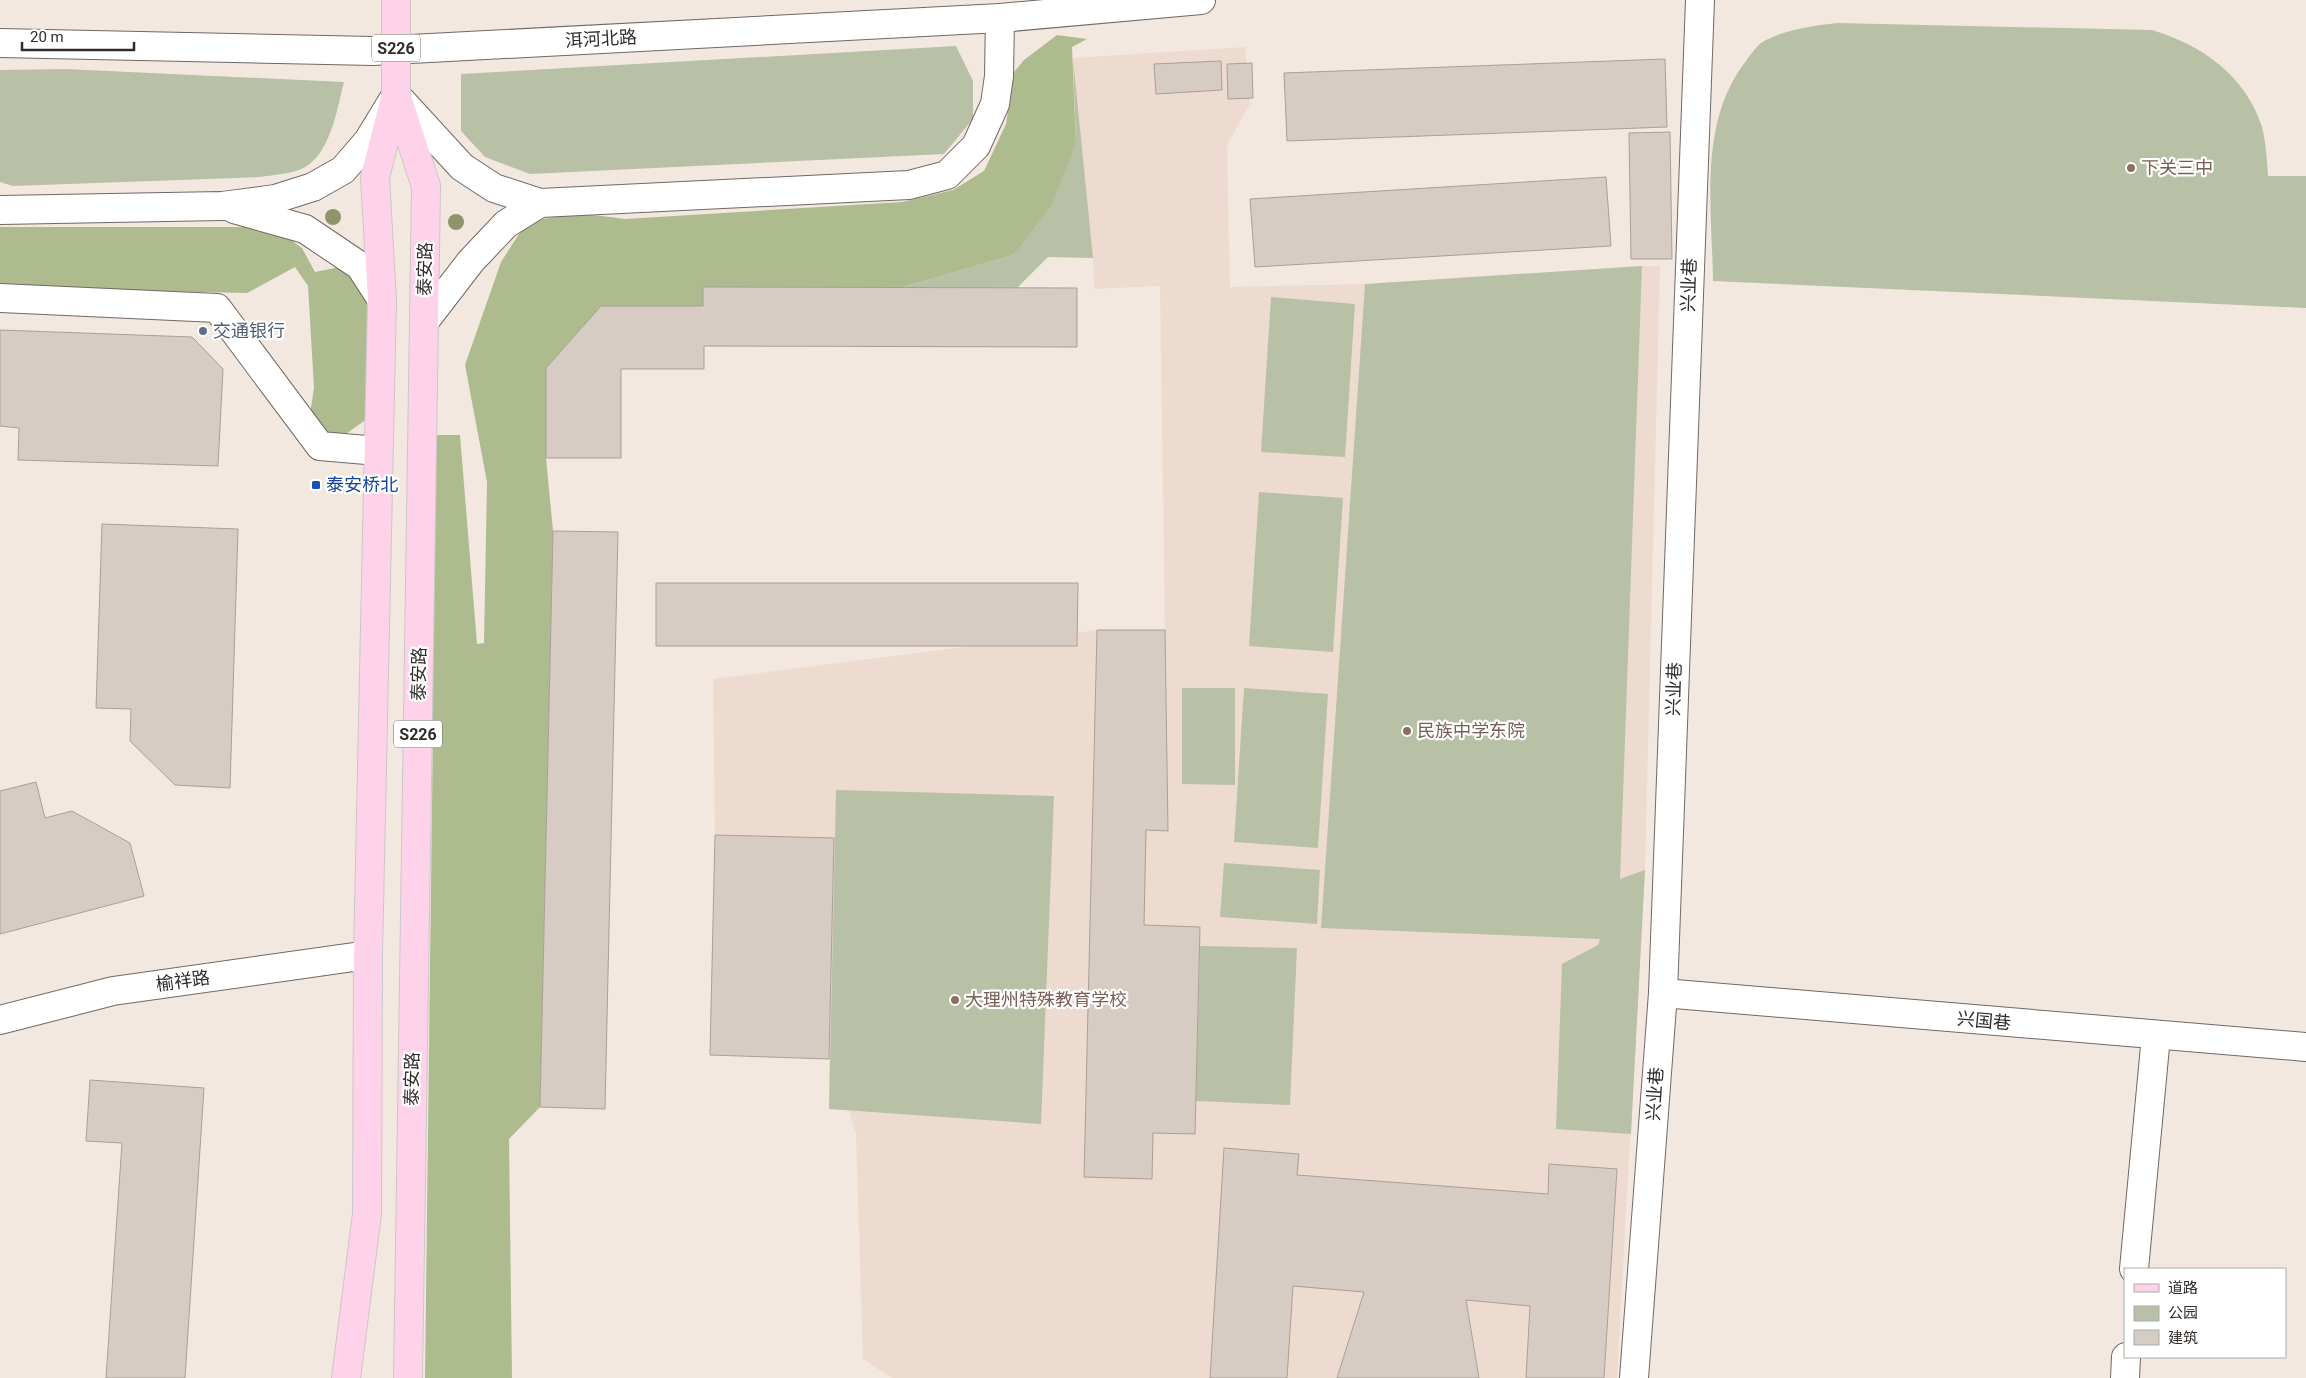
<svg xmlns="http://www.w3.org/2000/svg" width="2306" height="1378" font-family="Roboto,'Noto Sans SC',sans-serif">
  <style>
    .built { fill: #eddbcf }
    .green { fill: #b8c1a5 }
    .forest { fill: #aebb8f }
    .building { fill: #d7ccc4; stroke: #a99f97 }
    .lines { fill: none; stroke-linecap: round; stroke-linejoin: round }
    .minor-casing { stroke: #726861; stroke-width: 30 }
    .major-casing { stroke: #c9c8c7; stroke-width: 30 }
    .minor { stroke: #fff; stroke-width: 28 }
    .major { stroke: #fed2e9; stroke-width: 28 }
    .major-bridge-casing { stroke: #c9c8c7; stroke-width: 30; stroke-linecap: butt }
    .major-bridge { stroke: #fed2e9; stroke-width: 28 }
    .tree { fill: #91946a }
    .education-dot { fill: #8d6e63; stroke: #fff; stroke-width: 2 }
    .service-dot { fill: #5c6f8a; stroke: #fff; stroke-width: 2 }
    .transit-dot { fill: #1a4fb4; stroke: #fff; stroke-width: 2 }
    .labels { text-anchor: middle; stroke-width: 4.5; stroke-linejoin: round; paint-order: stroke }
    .shield { fill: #fff; stroke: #6e6b69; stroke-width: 1 }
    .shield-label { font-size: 16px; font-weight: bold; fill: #302c29 }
    .street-label { font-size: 18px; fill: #302c29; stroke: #fff }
    .education-label { font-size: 18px; fill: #785e54; stroke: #fff; text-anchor: start }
    .service-label { font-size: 18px; fill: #4e5e75; stroke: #fff; text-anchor: start }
    .transit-label { font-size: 18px; fill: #164399; stroke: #fff; text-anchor: start }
  </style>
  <rect width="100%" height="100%" fill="#f3e8e0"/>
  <!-- built -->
  <polygon class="built" points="1245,47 1250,104 1227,145 1230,287 1365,284 1642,266 1660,266 1645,870 1617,1378 892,1378 863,1359 856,1134 849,1110 829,1109 829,1059 710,1055 715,835 713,679 1097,630 1165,630 1160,286 1094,289 1093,258 1073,58"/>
  <!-- green -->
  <g class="green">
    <path d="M1837,23l315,7c50,15 94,46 110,97 4,16 5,33 6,49h38v132l-593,-27c-1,-74 -15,-159 33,-220 5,-7 11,-16 18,-20 23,-12 48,-15 73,-18z"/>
    <polygon points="956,46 973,81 973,119 944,154 530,174 485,157 461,131 461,74"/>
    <polygon points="1073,58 1093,258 1048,257 1017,288 900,288 1013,255 1076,143"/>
    <path d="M66,69l278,13c-7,27 -14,77 -45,88 -11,4 -26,5 -39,7l-247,9 -13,-4v-112z"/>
    <polygon points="1642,266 1620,879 1645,870 1631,1134 1556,1129 1562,964 1598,945 1600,939 1321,928 1365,284"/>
    <polygon points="1271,297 1355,304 1345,457 1261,452"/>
    <polygon points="1259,492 1343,498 1333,652 1249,646"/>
    <polygon points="1182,688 1235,688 1235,785 1182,784"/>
    <polygon points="1244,688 1328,694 1318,848 1234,842"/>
    <polygon points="836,790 1054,796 1041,1124 829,1109"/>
    <polygon points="1224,863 1320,870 1317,924 1220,917"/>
    <polygon points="1200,946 1297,948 1290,1105 1196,1101"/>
  </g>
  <!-- forest -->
  <g class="forest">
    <path d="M1057,35l30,4 -15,8 4,96 -25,63 -38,49 -113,33 -197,-1v19h-102l-55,62v90l7,73 -13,576 -31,32 3,239h-87l8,-654 -4,-94v-195h31l17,209 7,-1 3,-161 -22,-117 36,-103 25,-39c39,-10 60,-10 99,-4l277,-17 51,-12 31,-19 22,-47 8,-52 10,-12z"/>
    <polygon points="0,227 251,227 279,231 302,248 315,272 340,267 355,277 374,320 371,416 336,441 310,414 314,388 308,286 295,267 247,293 0,288"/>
  </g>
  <!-- building -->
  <g class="building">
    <polygon points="1665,59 1667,127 1287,141 1284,73"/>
    <polygon points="1221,61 1222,90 1156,94 1154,64"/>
    <polygon points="1252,63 1253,98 1228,99 1227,64"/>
    <polygon points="1670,132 1672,259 1631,259 1629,133"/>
    <polygon points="1606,177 1611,246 1255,267 1250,199"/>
    <polygon points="703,287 1077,288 1077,347 704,346 704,369 621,369 621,458 546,458 546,368 601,306 703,306"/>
    <polygon points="0,330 192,337 223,369 218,466 18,460 19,428 0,426"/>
    <polygon points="102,524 238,529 230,788 175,785 130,741 131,709 96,708"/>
    <polygon points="553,531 618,532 605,1109 540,1107"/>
    <polygon points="656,583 1078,583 1077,646 656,646"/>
    <polygon points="1097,630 1165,630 1168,831 1146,830 1144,925 1200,927 1195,1134 1153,1133 1152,1179 1084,1177"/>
    <polygon points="36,782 45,818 72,811 130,843 144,896 0,934 0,791"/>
    <polygon points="715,835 834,838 829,1059 710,1055"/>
    <polygon points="90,1080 204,1088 185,1378 106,1378 122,1143 86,1141"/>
    <polygon points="1224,1148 1299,1154 1297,1175 1548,1194 1549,1164 1617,1169 1604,1378 1526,1378 1530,1306 1466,1300 1479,1378 1337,1378 1364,1292 1293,1286 1287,1378 1210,1378"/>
  </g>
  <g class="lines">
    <defs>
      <g id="minor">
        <polyline points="0,43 373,51 1000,18 1201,0"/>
        <polyline points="234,209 305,229 360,266 382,300"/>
        <polyline points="0,210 222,206 275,199 313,187 343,170 368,141 396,95 462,167 494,188 540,203 909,185 947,175 976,146 995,104 999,76 1000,18"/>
        <polyline points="0,298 217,308 320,446 378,451"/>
        <polyline points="424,322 471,261 506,224 540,203"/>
        <polyline points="1663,993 2306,1047"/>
        <polyline points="0,1020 113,991 368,955"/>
        <polyline points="2134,1269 2156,1036"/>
        <polyline points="1634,1378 1663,993 1700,0"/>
        <polyline points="2125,1378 2126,1357"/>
      </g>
      <g id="major">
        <polyline points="396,95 426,186 408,1378"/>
        <polyline points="346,1378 367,1214 368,955 382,300 375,177 396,95"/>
      </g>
    </defs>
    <!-- minor casing -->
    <use href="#minor" class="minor-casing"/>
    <!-- major casing -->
    <use href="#major" class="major-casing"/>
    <!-- minor -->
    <use href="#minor" class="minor"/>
    <!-- major -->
    <use href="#major" class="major"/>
    <defs>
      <polyline id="major-bridge" points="396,95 396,0"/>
    </defs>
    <!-- major-bridge casing -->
    <use href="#major-bridge" class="major-bridge-casing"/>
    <!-- major-bridge -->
    <use href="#major-bridge" class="major-bridge"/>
  </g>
  <!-- trees -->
  <g class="tree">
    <circle cx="333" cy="217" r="8"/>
    <circle cx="456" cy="222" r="8"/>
  </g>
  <!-- markers -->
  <g class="education-dot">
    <circle cx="2131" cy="168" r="5"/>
    <circle cx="1407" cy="731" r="5"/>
    <circle cx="955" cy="1000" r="5"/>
  </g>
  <circle class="service-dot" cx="203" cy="331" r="5"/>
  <rect class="transit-dot" x="311" y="480" width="10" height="10" rx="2.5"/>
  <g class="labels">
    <!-- shield labels -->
    <g class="shield">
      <rect x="372" y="34.5" width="48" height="27" rx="4"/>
      <rect x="394" y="720.5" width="48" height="27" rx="4"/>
    </g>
    <g class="shield-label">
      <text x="396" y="54">S226</text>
      <text x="418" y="740">S226</text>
    </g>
    <!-- street labels -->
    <g class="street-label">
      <text transform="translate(601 39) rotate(-3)" y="6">洱河北路</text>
      <text transform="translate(425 269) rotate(-89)" y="6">泰安路</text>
      <text transform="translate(1689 285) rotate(-88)" y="6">兴业巷</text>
      <text transform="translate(419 674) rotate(-89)" y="6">泰安路</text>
      <text transform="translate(1674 689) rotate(-88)" y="6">兴业巷</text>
      <text transform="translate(183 981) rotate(-8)" y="6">榆祥路</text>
      <text transform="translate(1984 1021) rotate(5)" y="6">兴国巷</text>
      <text transform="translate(412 1079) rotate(-89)" y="6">泰安路</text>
      <text transform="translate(1655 1094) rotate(-86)" y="6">兴业巷</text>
    </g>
    <!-- education labels -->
    <g class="education-label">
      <text x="2141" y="174">下关三中</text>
      <text x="1417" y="737">民族中学东院</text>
      <text x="965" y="1006">大理州特殊教育学校</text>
    </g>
    <!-- service labels -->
    <g class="service-label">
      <text x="213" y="337">交通银行</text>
    </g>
    <!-- transit labels -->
    <g class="transit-label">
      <text x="326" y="491">泰安桥北</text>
    </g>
  </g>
  <!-- legend -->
  <rect x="2124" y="1268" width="162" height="90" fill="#ffffff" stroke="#acaba9"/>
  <rect x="2134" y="1284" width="25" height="8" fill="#fed2e9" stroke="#acaba9"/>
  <text x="2168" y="1293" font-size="15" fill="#302c29">道路</text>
  <rect x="2134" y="1306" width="25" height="15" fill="#b8c1a5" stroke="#acaba9"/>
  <text x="2168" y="1318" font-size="15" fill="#302c29">公园</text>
  <rect x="2134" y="1330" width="25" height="15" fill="#d7ccc4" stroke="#acaba9"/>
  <text x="2168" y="1343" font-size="15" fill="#302c29">建筑</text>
  <!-- scale -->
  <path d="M22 42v8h112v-8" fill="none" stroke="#302c29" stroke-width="2.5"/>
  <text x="30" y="42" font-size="15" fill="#302c29" stroke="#ffffff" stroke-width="4" paint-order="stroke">20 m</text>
</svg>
